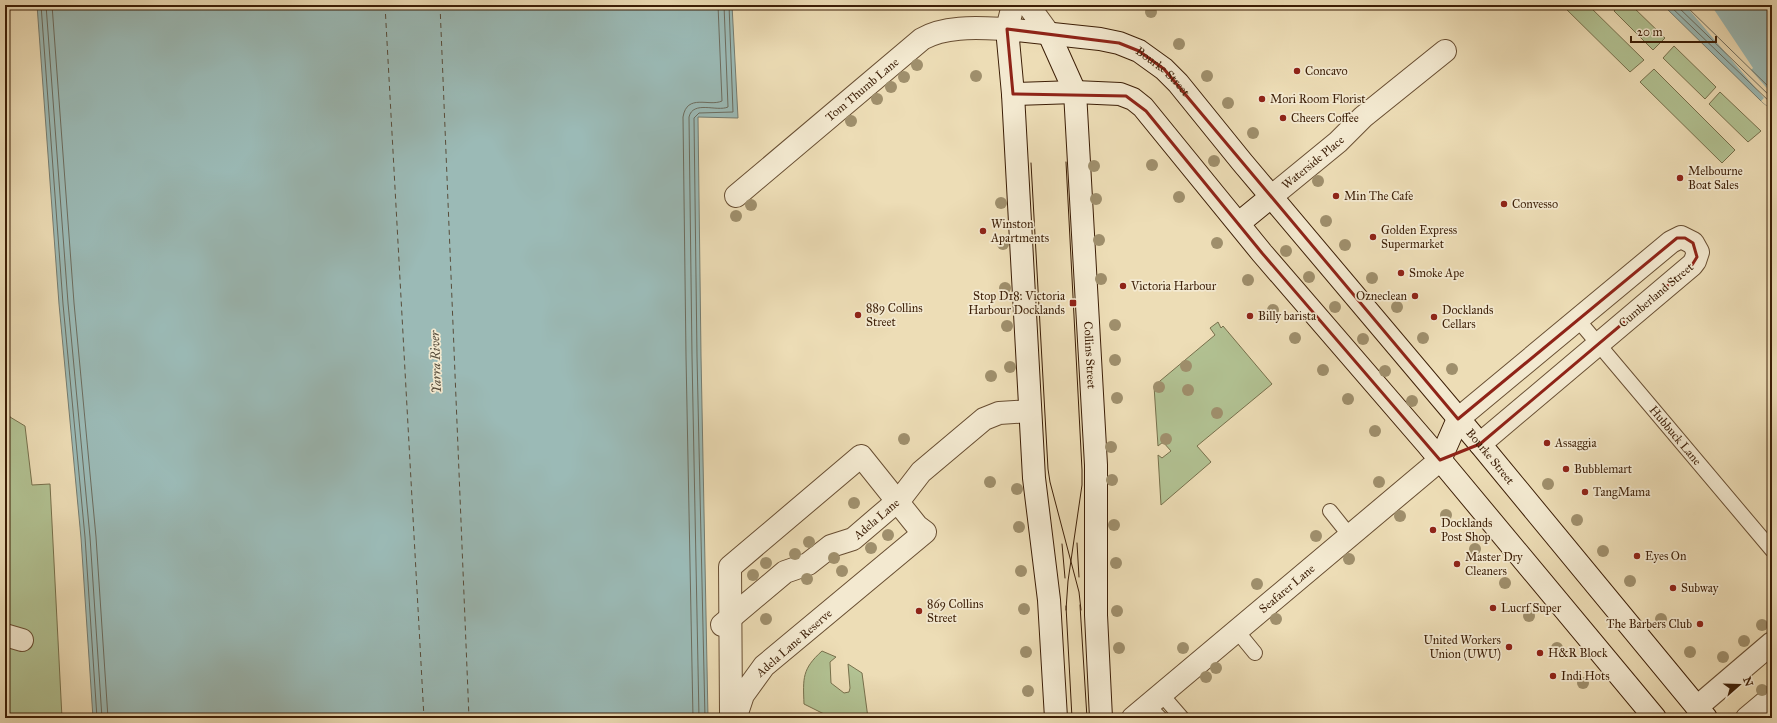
<svg xmlns="http://www.w3.org/2000/svg" width="1777" height="723" font-family="'IM FELL Great Primer',serif">
  <style>
    .green { fill: #b2c293; stroke: #77704c }
    .water { fill: #9bbab6; stroke: #757c70 }
    .pier { fill: #edddb6 }
    .lines { fill: none; stroke-linecap: round; stroke-linejoin: round }
    .shore { stroke: #6c6c5e; stroke-width: 1 }
    .ferry { stroke: #584d3b; stroke-width: 1; stroke-dasharray: 5 4; stroke-linecap: butt }
    .lane-casing { stroke: #684e32; stroke-width: 16 }
    .street-casing { stroke: #684e32; stroke-width: 24 }
    .secondary-casing { stroke: #3c1e06; stroke-width: 24 }
    .lane { stroke: #f3e9d0; stroke-width: 14 }
    .street { stroke: #f3e9d0; stroke-width: 22 }
    .secondary { stroke: #f3e9d0; stroke-width: 22 }
    .tram { stroke: #3c1e06; stroke-width: 1 }
    .tree { fill: #9f8f6c }
    .marked { fill: none; stroke: #8f2418; stroke-width: 3; stroke-linejoin: round }
    .poi-dot { fill: #8f2418; stroke: #f3e9d0; stroke-width: 1.5 }
    .labels { text-anchor: middle; stroke-width: 3.5; stroke-linejoin: round; paint-order: stroke }
    .poi-label { font-size: 12px; fill: #3c1e06; stroke: #f3e9d0; text-anchor: start }
    .street-label { font-size: 12px; fill: #3c1e06; stroke: #f3e9d0 }
    .water-label { font-size: 13px; font-style: italic; fill: #584d3b; stroke: #f3e9d0 }
  </style>
  <rect width="100%" height="100%" fill="#edddb6"/>
  <filter id="stains"><feTurbulence type="fractalNoise" baseFrequency=".005" numOctaves="4"/><feColorMatrix values="0 0 0 0 .2 0 0 0 0 .09 0 0 0 0 .02 0 0 0 .5 -.17"/></filter>
  <radialGradient id="worn" r=".72"><stop offset=".6" stop-color="#630" stop-opacity="0"/><stop offset="1" stop-color="#630" stop-opacity=".3"/></radialGradient>
  <!-- green -->
  <g class="green">
    <polygon points="1562,5 1588,5 1644,60 1630,72"/>
    <polygon points="1619,5 1631,5 1665,38 1653,50 1614,11"/>
    <polygon points="1674,46 1716,87 1705,99 1663,58"/>
    <polygon points="1654,69 1735,150 1722,163 1640,82"/>
    <polygon points="1720,92 1761,131 1748,142 1709,104"/>
    <polygon points="1218,322 1221,328 1223,326 1272,384 1197,446 1211,462 1161,505 1158,455 1162,458 1171,451 1163,442 1158,446 1154,386 1215,335 1210,328"/>
    <polygon points="5,405 10,417 25,426 32,485 50,484 62,718 5,718"/>
    <path d="M822,651l14,6 -6,5 1,21 13,10 5,-1 1,-4 -2,-24 14,9 6,45h-36l-28,-14c-1,-26 -2,-35 18,-53z"/>
  </g>
  <!-- water -->
  <g class="water">
    <polygon points="37,5 732,5 738,118 698,117 701,356 708,718 93,718 81,538 59,304"/>
    <polygon points="1663,5 1772,5 1772,110 1761,101"/>
  </g>
  <!-- pier -->
  <polygon class="pier" points="1685,5 1711,5 1753,68 1751,70 1772,94 1772,110 1761,101 1764,98"/>
  <g class="lines">
    <!-- shore -->
    <g class="shore">
      <polyline points="41,5 63,304 85,537 97,718"/>
      <polyline points="46,5 68,303 90,537 102,718"/>
      <polyline points="52,5 74,303 96,537 108,718"/>
      <polyline points="1669,5 1772,104"/>
      <polyline points="1676,5 1772,98"/>
      <polyline points="1685,5 1772,90"/>
      <path d="M693,718l-7,-362 -3,-239c4,-24 26,-10 39,-16l-4,-96"/>
      <path d="M699,718l-7,-362 -3,-239c4,-17 28,-5 39,-10l-4,-102"/>
      <polyline points="705,718 697,356 694,118 699,113 733,112 729,5"/>
    </g>
    <!-- ferry -->
    <g class="ferry">
      <polyline points="385,5 424,718"/>
      <polyline points="440,5 469,718"/>
    </g>
    <defs>
      <g id="lane">
        <path id="s1" d="M1578,320l194,230"/>
        <polyline points="1330,511 1350,536"/>
        <polyline points="1237,631 1255,653"/>
        <polyline points="1162,695 1182,718"/>
        <polyline points="1148,706 1160,718"/>
      </g>
      <g id="street">
        <polyline points="1028,5 1049,34"/>
        <path id="s2" d="M736,196l186,-157c24,-14 58,-11 85,-10l6,-24"/>
        <path id="s3" d="M1272,196l66,-54 25,-25 82,-66"/>
        <polyline points="1458,419 1671,242 1681,237 1693,243 1698,252 1695,261 1692,265 1480,444"/>
        <polygon points="861,456 917,526 925,532 764,666 743,695 737,713 731,713 730,567"/>
        <path id="s4" d="M722,625l63,-53 23,-8 23,-18 22,-7 48,-41 20,-26 63,-53 15,-6 31,-2"/>
        <polyline points="5,635 22,640"/>
        <polyline points="1697,707 1772,643"/>
        <path id="s5" d="M1133,718l307,-258"/>
        <polyline points="1747,718 1772,697"/>
      </g>
      <g id="secondary">
        <path id="s6" d="M1049,34l26,58 21,373v150l5,103"/>
        <polyline points="1013,94 1075,92 1120,94 1133,99 1143,107 1262,253 1427,444 1655,718"/>
        <polyline points="1239,223 1272,196"/>
        <polyline points="1440,460 1458,419"/>
        <path id="s7" d="M1056,718l-7,-118 -15,-122 -21,-384 -6,-65 93,10 19,4 20,8 25,18 14,14 64,79 238,282 226,274"/>
      </g>
    </defs>
    <!-- lane casing -->
    <use href="#lane" class="lane-casing"/>
    <!-- street casing -->
    <use href="#street" class="street-casing"/>
    <!-- secondary casing -->
    <use href="#secondary" class="secondary-casing"/>
    <!-- lane -->
    <use href="#lane" class="lane"/>
    <!-- street -->
    <use href="#street" class="street"/>
    <!-- secondary -->
    <use href="#secondary" class="secondary"/>
    <!-- tram -->
    <g class="tram">
      <polyline points="1066,162 1082,470 1082,485 1068,581 1066,610"/>
      <polyline points="1031,163 1048,469 1050,482 1079,592 1081,610"/>
      <polyline points="1077,543 1079,577"/>
      <polyline points="1062,544 1065,578"/>
      <polyline points="1080,605 1087,718"/>
      <polyline points="1066,606 1072,718"/>
    </g>
  </g>
  <!-- trees -->
  <g class="tree">
    <circle cx="1151" cy="12" r="6"/>
    <circle cx="1179" cy="44" r="6"/>
    <circle cx="917" cy="65" r="6"/>
    <circle cx="976" cy="76" r="6"/>
    <circle cx="1207" cy="76" r="6"/>
    <circle cx="904" cy="77" r="6"/>
    <circle cx="891" cy="87" r="6"/>
    <circle cx="877" cy="99" r="6"/>
    <circle cx="1228" cy="103" r="6"/>
    <circle cx="851" cy="121" r="6"/>
    <circle cx="1253" cy="133" r="6"/>
    <circle cx="1214" cy="161" r="6"/>
    <circle cx="1152" cy="165" r="6"/>
    <circle cx="1094" cy="166" r="6"/>
    <circle cx="1318" cy="181" r="6"/>
    <circle cx="1179" cy="197" r="6"/>
    <circle cx="1096" cy="199" r="6"/>
    <circle cx="1001" cy="203" r="6"/>
    <circle cx="751" cy="205" r="6"/>
    <circle cx="736" cy="216" r="6"/>
    <circle cx="1326" cy="221" r="6"/>
    <circle cx="1099" cy="240" r="6"/>
    <circle cx="1217" cy="243" r="6"/>
    <circle cx="1003" cy="244" r="6"/>
    <circle cx="1345" cy="245" r="6"/>
    <circle cx="1286" cy="251" r="6"/>
    <circle cx="1309" cy="277" r="6"/>
    <circle cx="1372" cy="278" r="6"/>
    <circle cx="1101" cy="279" r="6"/>
    <circle cx="1248" cy="280" r="6"/>
    <circle cx="1005" cy="288" r="6"/>
    <circle cx="1335" cy="307" r="6"/>
    <circle cx="1397" cy="307" r="6"/>
    <circle cx="1273" cy="310" r="6"/>
    <circle cx="1115" cy="325" r="6"/>
    <circle cx="1007" cy="326" r="6"/>
    <circle cx="1295" cy="338" r="6"/>
    <circle cx="1423" cy="338" r="6"/>
    <circle cx="1363" cy="339" r="6"/>
    <circle cx="1115" cy="360" r="6"/>
    <circle cx="1186" cy="366" r="6"/>
    <circle cx="1010" cy="367" r="6"/>
    <circle cx="1452" cy="369" r="6"/>
    <circle cx="1323" cy="370" r="6"/>
    <circle cx="1385" cy="371" r="6"/>
    <circle cx="991" cy="376" r="6"/>
    <circle cx="1159" cy="387" r="6"/>
    <circle cx="1188" cy="390" r="6"/>
    <circle cx="1117" cy="398" r="6"/>
    <circle cx="1348" cy="399" r="6"/>
    <circle cx="1412" cy="401" r="6"/>
    <circle cx="1217" cy="413" r="6"/>
    <circle cx="1375" cy="431" r="6"/>
    <circle cx="904" cy="439" r="6"/>
    <circle cx="1166" cy="439" r="6"/>
    <circle cx="1111" cy="447" r="6"/>
    <circle cx="1112" cy="480" r="6"/>
    <circle cx="990" cy="482" r="6"/>
    <circle cx="1379" cy="482" r="6"/>
    <circle cx="1548" cy="484" r="6"/>
    <circle cx="1017" cy="489" r="6"/>
    <circle cx="854" cy="503" r="6"/>
    <circle cx="1446" cy="515" r="6"/>
    <circle cx="1400" cy="516" r="6"/>
    <circle cx="1577" cy="520" r="6"/>
    <circle cx="1114" cy="525" r="6"/>
    <circle cx="1019" cy="527" r="6"/>
    <circle cx="888" cy="535" r="6"/>
    <circle cx="1316" cy="536" r="6"/>
    <circle cx="809" cy="542" r="6"/>
    <circle cx="871" cy="548" r="6"/>
    <circle cx="1475" cy="549" r="6"/>
    <circle cx="1603" cy="551" r="6"/>
    <circle cx="795" cy="554" r="6"/>
    <circle cx="834" cy="558" r="6"/>
    <circle cx="1349" cy="559" r="6"/>
    <circle cx="766" cy="563" r="6"/>
    <circle cx="1116" cy="563" r="6"/>
    <circle cx="842" cy="571" r="6"/>
    <circle cx="1021" cy="571" r="6"/>
    <circle cx="753" cy="575" r="6"/>
    <circle cx="807" cy="579" r="6"/>
    <circle cx="1630" cy="581" r="6"/>
    <circle cx="1505" cy="583" r="6"/>
    <circle cx="1257" cy="584" r="6"/>
    <circle cx="1024" cy="609" r="6"/>
    <circle cx="1117" cy="611" r="6"/>
    <circle cx="1529" cy="616" r="6"/>
    <circle cx="766" cy="619" r="6"/>
    <circle cx="1276" cy="619" r="6"/>
    <circle cx="1661" cy="619" r="6"/>
    <circle cx="1762" cy="625" r="6"/>
    <circle cx="1744" cy="641" r="6"/>
    <circle cx="1119" cy="648" r="6"/>
    <circle cx="1183" cy="648" r="6"/>
    <circle cx="1557" cy="648" r="6"/>
    <circle cx="1026" cy="652" r="6"/>
    <circle cx="1690" cy="652" r="6"/>
    <circle cx="1723" cy="657" r="6"/>
    <circle cx="1216" cy="668" r="6"/>
    <circle cx="1206" cy="677" r="6"/>
    <circle cx="1583" cy="683" r="6"/>
    <circle cx="1762" cy="690" r="6"/>
    <circle cx="1028" cy="691" r="6"/>
  </g>
  <!-- marked area -->
  <path class="marked" d="M1007,29l112,14 20,8 25,18 294,350 219,-181h8l8,5 4,14 -5,8 -212,179 -40,16 -178,-207 -116,-142 -20,-15 -113,-2z"/>
  <!-- markers -->
  <g class="poi-dot">
    <circle cx="1297" cy="71" r="4"/>
    <circle cx="1262" cy="99" r="4"/>
    <circle cx="1283" cy="118" r="4"/>
    <circle cx="1680" cy="178" r="4"/>
    <circle cx="1336" cy="196" r="4"/>
    <circle cx="1504" cy="204" r="4"/>
    <circle cx="983" cy="231" r="4"/>
    <circle cx="1373" cy="237" r="4"/>
    <circle cx="1401" cy="273" r="4"/>
    <circle cx="1123" cy="286" r="4"/>
    <circle cx="1415" cy="296" r="4"/>
    <rect x="1069" y="299" width="8" height="8" rx="2"/>
    <circle cx="858" cy="315" r="4"/>
    <circle cx="1250" cy="316" r="4"/>
    <circle cx="1434" cy="317" r="4"/>
    <circle cx="1547" cy="443" r="4"/>
    <circle cx="1566" cy="469" r="4"/>
    <circle cx="1585" cy="492" r="4"/>
    <circle cx="1433" cy="530" r="4"/>
    <circle cx="1637" cy="556" r="4"/>
    <circle cx="1457" cy="564" r="4"/>
    <circle cx="1673" cy="588" r="4"/>
    <circle cx="1493" cy="608" r="4"/>
    <circle cx="919" cy="611" r="4"/>
    <circle cx="1700" cy="624" r="4"/>
    <circle cx="1509" cy="647" r="4"/>
    <circle cx="1540" cy="653" r="4"/>
    <circle cx="1553" cy="676" r="4"/>
  </g>
  <g class="labels">
    <!-- poi labels -->
    <g class="poi-label">
      <text x="1305" y="75">Concavo</text>
      <text x="1270" y="103">Mori Room Florist</text>
      <text x="1291" y="122">Cheers Coffee</text>
      <text x="1688" y="175">Melbourne<tspan x="1688" dy="14">Boat Sales</tspan></text>
      <text x="1344" y="200">Min The Cafe</text>
      <text x="1512" y="208">Convesso</text>
      <text x="991" y="228">Winston<tspan x="991" dy="14">Apartments</tspan></text>
      <text x="1381" y="234">Golden Express<tspan x="1381" dy="14">Supermarket</tspan></text>
      <text x="1409" y="277">Smoke Ape</text>
      <text x="1131" y="290">Victoria Harbour</text>
      <text x="1065" y="300" text-anchor="end">Stop D18: Victoria<tspan x="1065" dy="14">Harbour Docklands</tspan></text>
      <text x="1407" y="300" text-anchor="end">Ozneclean</text>
      <text x="866" y="312">889 Collins<tspan x="866" dy="14">Street</tspan></text>
      <text x="1442" y="314">Docklands<tspan x="1442" dy="14">Cellars</tspan></text>
      <text x="1258" y="320">Billy barista</text>
      <text x="1555" y="447">Assaggia</text>
      <text x="1574" y="473">Bubblemart</text>
      <text x="1593" y="496">TangMama</text>
      <text x="1441" y="527">Docklands<tspan x="1441" dy="14">Post Shop</tspan></text>
      <text x="1645" y="560">Eyes On</text>
      <text x="1465" y="561">Master Dry<tspan x="1465" dy="14">Cleaners</tspan></text>
      <text x="1681" y="592">Subway</text>
      <text x="927" y="608">869 Collins<tspan x="927" dy="14">Street</tspan></text>
      <text x="1501" y="612">Lucrf Super</text>
      <text x="1692" y="628" text-anchor="end">The Barbers Club</text>
      <text x="1501" y="644" text-anchor="end">United Workers<tspan x="1501" dy="14">Union (UWU)</tspan></text>
      <text x="1548" y="657">H&amp;R Block</text>
      <text x="1561" y="680">Indi Hots</text>
    </g>
    <!-- street labels -->
    <g class="street-label">
      <text dy="4" stroke="none"><textPath href="#s7" startOffset="857">Bourke Street</textPath></text>
      <text dy="4" stroke="none"><textPath href="#s2" startOffset="165">Tom Thumb Lane</textPath></text>
      <text dy="4" stroke="none"><textPath href="#s3" startOffset="53">Waterside Place</textPath></text>
      <text transform="translate(1656 295) rotate(-40)" y="4">Cumberland Street</text>
      <text dy="4" stroke="none"><textPath href="#s6" startOffset="327">Collins Street</textPath></text>
      <text dy="4" stroke="none"><textPath href="#s1" startOffset="151">Hubbuck Lane</textPath></text>
      <text dy="4" stroke="none"><textPath href="#s7" startOffset="1363">Bourke Street</textPath></text>
      <text dy="4" stroke="none"><textPath href="#s4" startOffset="190">Adela Lane</textPath></text>
      <text dy="4" stroke="none"><textPath href="#s5" startOffset="201">Seafarer Lane</textPath></text>
      <text transform="translate(794 643) rotate(-41)" y="4">Adela Lane Reserve</text>
    </g>
    <!-- water labels -->
    <g class="water-label">
      <text transform="translate(435 362) rotate(-92)" y="5">Yarra River</text>
    </g>
  </g>
  <!-- margin -->
  <rect width="1777" height="723" fill="none" stroke="#edddb6" stroke-width="20"/>
  <rect x="6" y="6" width="1765" height="711" fill="none" stroke="#3c1e06" stroke-width="2"/>
  <rect x="10" y="10" width="1757" height="703" fill="none" stroke="#3c1e06"/>
  <!-- north arrow -->
  <g transform="translate(1739 685) rotate(70)" stroke="#f3e9d0" stroke-width="3" paint-order="stroke">
  <path d="M0-3L7 15L0 10L-7 15Z" fill="#3c1e06"/>
  <text y="-6" font-size="11" font-weight="bold" text-anchor="middle" fill="#3c1e06">N</text>
  </g>
  <!-- scale -->
  <path d="M1631 36v6h85v-6" fill="none" stroke="#3c1e06" stroke-width="2"/>
  <text x="1637" y="36" font-size="12" fill="#3c1e06" stroke="#f3e9d0" stroke-width="3" paint-order="stroke">20 m</text>
  <rect width="100%" height="100%" filter="url(#stains)"/>
  <rect width="100%" height="100%" fill="url(#worn)"/>
</svg>
